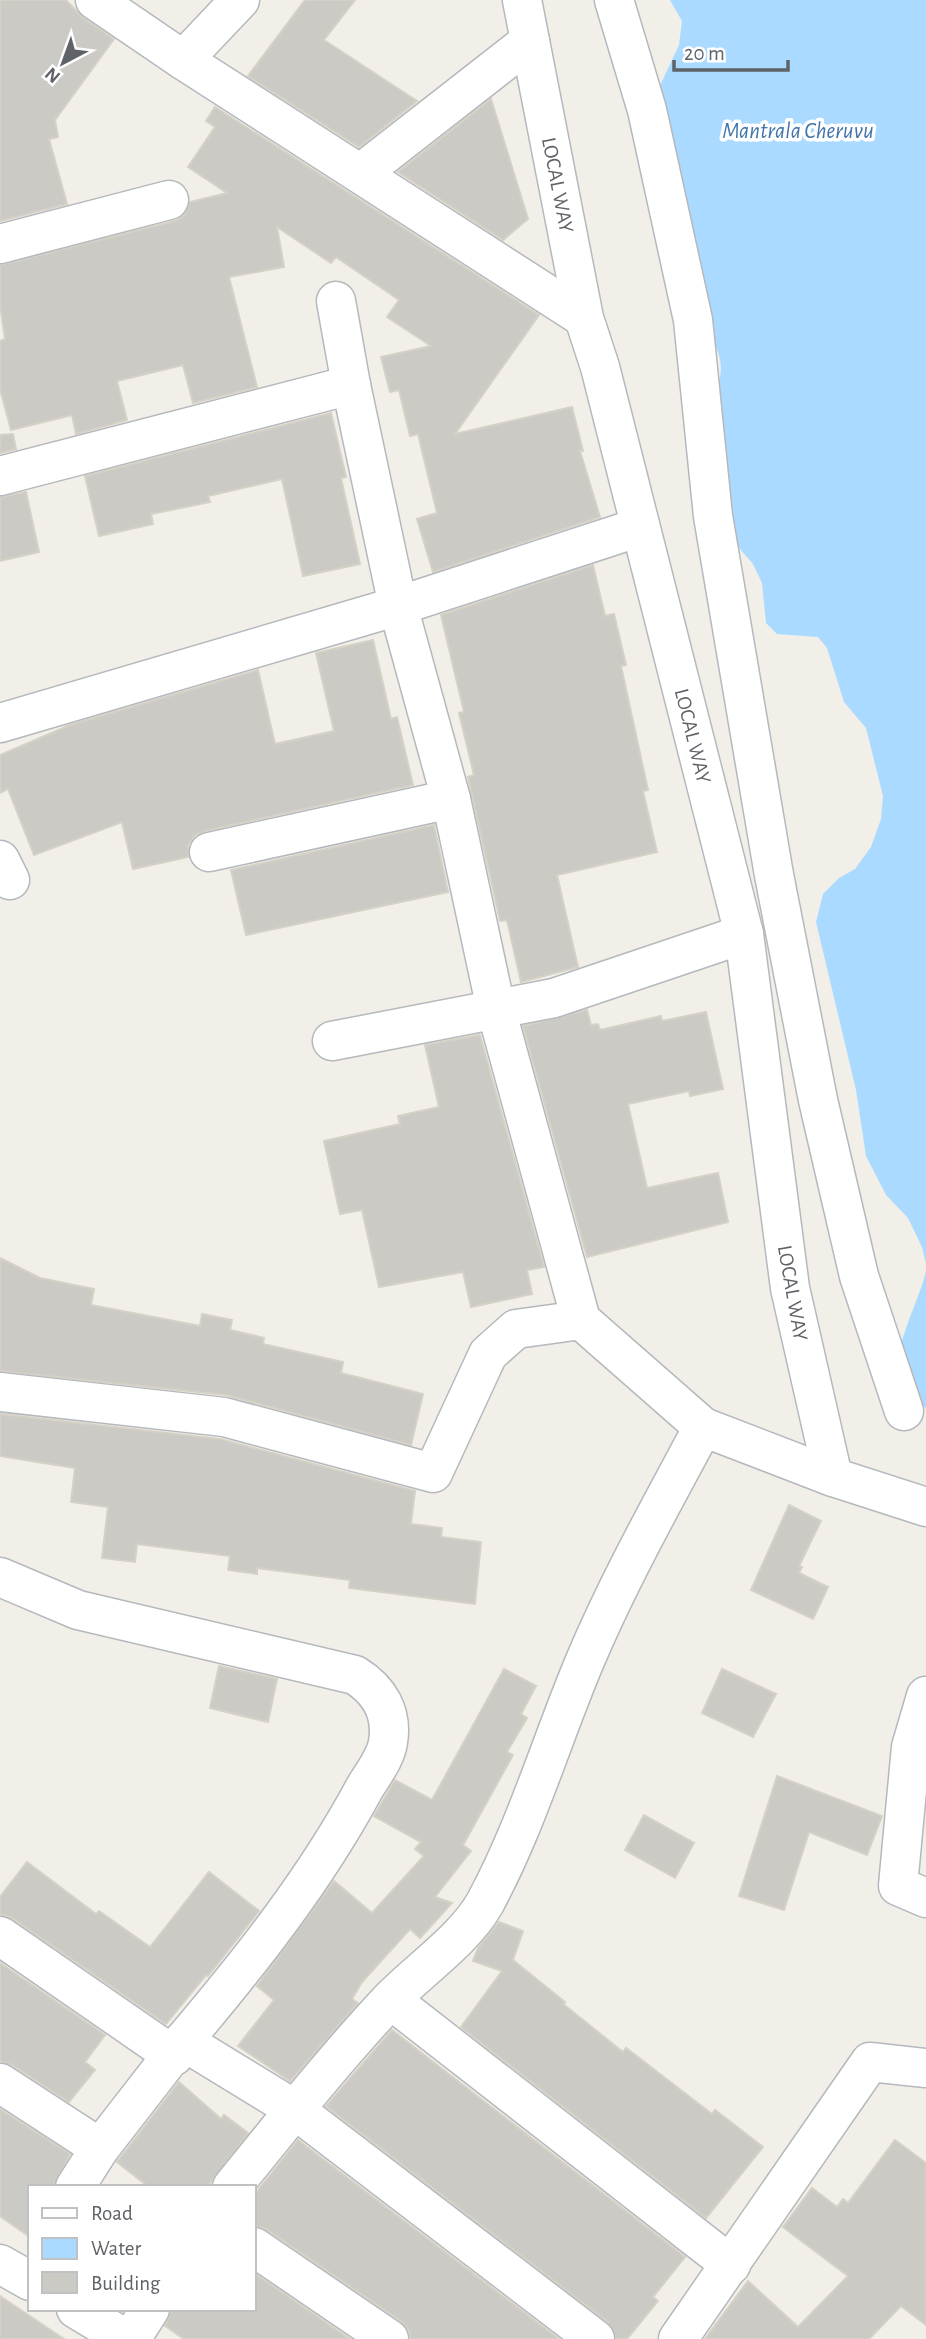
<svg xmlns="http://www.w3.org/2000/svg" width="926" height="2339" font-family="'Alegreya Sans',sans-serif">
  <style>
    .water { fill: #aadaff }
    .building { fill: #cccac5; stroke: #d6d1c6; stroke-width: 2 }
    .lines { fill: none; stroke-linecap: round; stroke-linejoin: round }
    .minor-casing { stroke: #b5b8bc; stroke-width: 41 }
    .minor { stroke: #fff; stroke-width: 38 }
    .labels { text-anchor: middle; stroke-width: 7; stroke-linejoin: round; paint-order: stroke }
    .street-label { font-size: 21px; fill: #5f6368; stroke: #fff }
    .water-label { font-size: 23px; font-style: italic; fill: #4174aa; stroke: #fff }
  </style>
  <rect width="100%" height="100%" fill="#f1efe8"/>
  <!-- water -->
  <g class="water">
    <path d="M670,0h256v1264l-4,-17 -14,-29 -22,-23 -20,-39 -10,-66 -40,-168 7,-28 16,-16 16,-9 16,-22 10,-28 2,-23 -17,-68 -22,-26 -17,-54 -9,-11 -41,-3 -11,-11 -4,-40 -9,-19 -19,-22 -21,-144c12,-26 10,-40 -4,-65l-52,-241 22,-47 3,-24z"/>
    <path d="M926,1270v138c-10,-9 -22,-21 -27,-34 -8,-24 23,-78 27,-104z"/>
  </g>
  <!-- building -->
  <g class="building">
    <polygon points="0,0 66,0 83,18 114,39 55,120 58,137 49,139 67,204 0,221"/>
    <polygon points="305,0 355,0 324,40 417,101 359,147 248,76"/>
    <polygon points="491,99 528,219 503,240 398,172"/>
    <polygon points="215,107 539,315 455,434 572,407 583,451 580,451 600,517 433,572 417,519 437,513 418,434 410,436 399,390 390,392 381,357 431,346 387,317 399,300 336,257 331,263 277,227 284,267 229,277 257,387 193,403 183,365 117,381 127,420 76,434 72,415 11,430 0,389 0,341 5,339 0,305 0,265 175,221 185,215 190,202 227,193 188,167 215,127 206,121"/>
    <polygon points="331,413 346,477 341,478 360,564 303,576 282,479 208,496 210,502 151,514 153,524 99,536 85,476"/>
    <polygon points="13,434 16,449 0,453 0,435"/>
    <polygon points="26,492 39,552 0,561 0,497"/>
    <polygon points="593,565 605,616 614,614 626,665 621,666 648,790 643,791 657,852 557,875 578,967 521,982 507,920 500,921 468,777 474,775 459,713 464,712 441,615"/>
    <polygon points="373,640 391,719 397,717 413,785 204,831 195,835 188,845 188,857 133,869 122,822 34,855 8,789 0,793 0,755 70,725 258,670 275,744 334,731 316,653"/>
    <polygon points="434,825 448,892 246,935 231,870"/>
    <polygon points="587,1010 591,1025 598,1024 600,1030 661,1016 662,1021 706,1012 723,1089 690,1096 689,1091 628,1104 647,1188 718,1173 728,1222 587,1257 523,1026"/>
    <polygon points="480,1035 544,1267 527,1270 532,1294 471,1307 463,1272 379,1287 362,1210 340,1214 324,1141 400,1124 398,1116 439,1107 425,1045"/>
    <polygon points="0,1258 40,1278 94,1289 91,1305 200,1326 202,1314 232,1320 230,1330 264,1338 263,1344 343,1362 341,1373 423,1394 411,1445 226,1395 0,1371"/>
    <polygon points="0,1414 220,1439 415,1491 411,1524 442,1528 441,1537 481,1542 475,1604 349,1588 350,1580 257,1568 257,1574 228,1570 230,1556 137,1544 135,1562 102,1558 108,1507 71,1502 75,1468 0,1456"/>
    <polygon points="789,1505 821,1521 799,1566 802,1567 799,1573 828,1587 813,1619 751,1590"/>
    <polygon points="219,1666 277,1679 268,1722 210,1708"/>
    <polygon points="504,1669 536,1686 521,1714 527,1718 507,1752 513,1755 463,1845 471,1851 435,1897 452,1903 420,1938 410,1929 362,1982 352,1999 358,2003 290,2081 238,2046 274,2000 257,1986 334,1881 372,1913 424,1856 415,1849 421,1842 374,1816 395,1780 432,1800"/>
    <polygon points="722,1669 776,1694 753,1737 702,1713"/>
    <polygon points="777,1776 882,1816 867,1855 809,1832 784,1910 739,1896"/>
    <polygon points="644,1815 694,1843 675,1878 625,1850"/>
    <polygon points="27,1862 96,1914 99,1911 150,1947 209,1872 259,1911 208,1976 206,1975 166,2024 12,1918 0,1914 0,1897"/>
    <polygon points="499,1922 523,1931 513,1960 565,2002 563,2004 623,2052 626,2048 712,2114 715,2110 763,2147 706,2218 461,2027 502,1971 473,1961 478,1948"/>
    <polygon points="0,1963 105,2035 85,2062 95,2070 69,2102 12,2065 0,2061"/>
    <polygon points="392,2030 685,2257 653,2297 658,2301 627,2339 616,2339 608,2322 326,2106"/>
    <polygon points="179,2082 221,2119 224,2115 248,2133 207,2187 149,2187 117,2162"/>
    <polygon points="0,2109 70,2154 53,2187 30,2187 30,2237 0,2216"/>
    <polygon points="298,2140 559,2339 411,2339 408,2329 401,2321 266,2229 254,2225 254,2195"/>
    <polygon points="895,2140 926,2163 926,2325 901,2306 869,2339 705,2339 748,2281 798,2327 848,2276 783,2227 812,2188 837,2207 843,2199 848,2203"/>
    <polygon points="254,2273 350,2339 184,2339 165,2326 172,2309 254,2309"/>
    <polygon points="0,2296 64,2339 0,2339"/>
  </g>
  <g class="lines">
    <defs>
      <g id="minor">
        <polyline points="95,0 183,60 584,318"/>
        <polyline points="522,0 584,318 600,367 744,934 790,1288 833,1477"/>
        <polyline points="614,0 647,110 693,320 713,516 774,875 818,1100 859,1276 904,1411"/>
        <polyline points="183,60 240,0"/>
        <polyline points="361,173 530,41"/>
        <polyline points="0,244 169,200"/>
        <polyline points="336,301 351,385"/>
        <polyline points="0,476 351,385 398,606 451,799 496,1009 581,1320 703,1427 833,1477 926,1507"/>
        <polyline points="0,723 398,606 640,527"/>
        <polyline points="209,852 451,799"/>
        <polyline points="0,860 10,880"/>
        <polyline points="332,1041 554,998 744,934"/>
        <polyline points="0,1392 224,1417 433,1473 488,1354 516,1329 581,1320"/>
        <path d="M0,1577l78,33 277,65c24,15 38,37 33,67 -2,16 -16,33 -24,47 -49,91 -114,173 -181,252"/>
        <polyline points="926,1696 911,1747 898,1886 926,1898"/>
        <polyline points="0,1936 174,2056"/>
        <polyline points="391,2000 731,2265"/>
        <polyline points="0,2083 100,2148"/>
        <polyline points="75,2187 100,2148 183,2041 294,2109 595,2339"/>
        <path d="M232,2187c51,-63 102,-127 157,-186 30,-31 75,-61 96,-98 41,-76 66,-161 99,-240 34,-81 78,-159 119,-236"/>
        <polyline points="254,2247 389,2339"/>
        <polyline points="0,2264 30,2281"/>
        <polyline points="76,2309 126,2339"/>
        <polyline points="131,2339 150,2309"/>
        <polyline points="678,2339 870,2062 926,2068"/>
      </g>
    </defs>
    <!-- minor casing -->
    <use href="#minor" class="minor-casing"/>
    <!-- minor -->
    <use href="#minor" class="minor"/>
  </g>
  <g class="labels">
    <!-- street labels -->
    <g class="street-label">
      <text transform="translate(558 185) rotate(79)" y="7">LOCAL WAY</text>
      <text transform="translate(693 736) rotate(76)" y="7">LOCAL WAY</text>
      <text transform="translate(793 1293) rotate(80)" y="7">LOCAL WAY</text>
    </g>
    <!-- water labels -->
    <g class="water-label">
      <text x="798" y="138">Mantrala Cheruvu</text>
    </g>
  </g>
  <!-- legend -->
  <rect x="28" y="2185" width="228" height="126" fill="#ffffff" stroke="#bfc1c3" stroke-width="2"/>
  <rect x="42" y="2208" width="35" height="10" fill="#ffffff" stroke="#bfc1c3" stroke-width="2"/>
  <text x="91" y="2220" font-size="21" fill="#5f6368">Road</text>
  <rect x="42" y="2238" width="35" height="21" fill="#aadaff" stroke="#bfc1c3" stroke-width="2"/>
  <text x="91" y="2255" font-size="21" fill="#5f6368">Water</text>
  <rect x="42" y="2272" width="35" height="21" fill="#cccac5" stroke="#bfc1c3" stroke-width="2"/>
  <text x="91" y="2290" font-size="21" fill="#5f6368">Building</text>
  <!-- north arrow -->
  <g transform="translate(63 63) rotate(221)" stroke="#ffffff" stroke-width="5" paint-order="stroke">
  <path d="M0-5L12 26L0 18L-12 26Z" fill="#5f6368"/>
  <text y="-10" font-size="19" font-weight="bold" text-anchor="middle" fill="#5f6368">N</text>
  </g>
  <!-- scale -->
  <path d="M674 60v10h114v-10" fill="none" stroke="#5f6368" stroke-width="3.5"/>
  <text x="684" y="60" font-size="21" fill="#5f6368" stroke="#ffffff" stroke-width="5" paint-order="stroke">20 m</text>
</svg>
